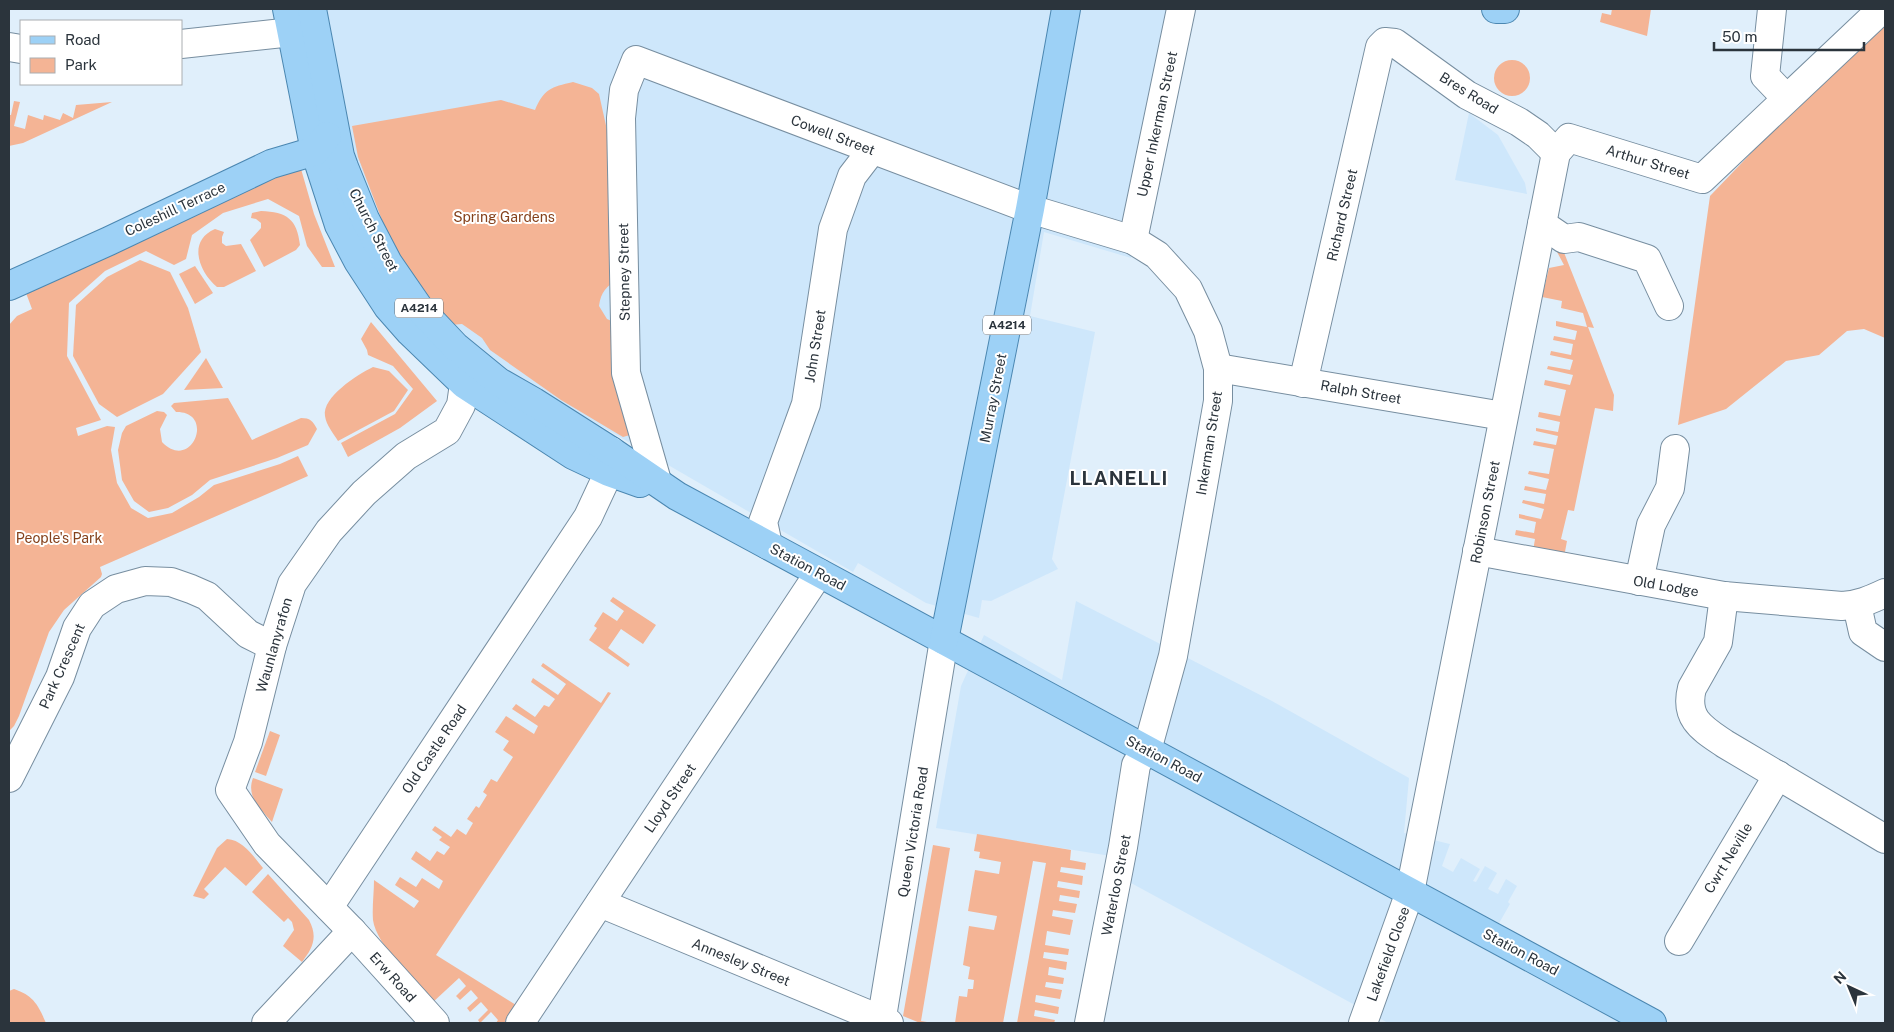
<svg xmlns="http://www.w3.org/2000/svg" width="1894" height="1032" font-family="'Public Sans',sans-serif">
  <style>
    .built { fill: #cee7fb }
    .green { fill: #f4b495 }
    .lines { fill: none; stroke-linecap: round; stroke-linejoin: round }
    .minor-casing { stroke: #778ea0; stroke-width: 30 }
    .major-casing { stroke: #4b87b1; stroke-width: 30 }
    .minor { stroke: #fff; stroke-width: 28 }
    .major { stroke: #9dd1f6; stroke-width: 28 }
    .labels { text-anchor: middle; stroke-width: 4; stroke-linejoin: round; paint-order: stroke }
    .shield { fill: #fff; stroke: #6b7176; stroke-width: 1 }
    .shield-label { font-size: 12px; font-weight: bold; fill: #2b343c }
    .street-label { font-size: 14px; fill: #2b343c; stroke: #fff }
    .park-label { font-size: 14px; fill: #85411b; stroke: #fff }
    .district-label { font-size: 19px; font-weight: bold; letter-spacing: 1px; fill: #2b343c; stroke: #fff }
  </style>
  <rect width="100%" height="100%" fill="#e0effb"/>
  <!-- built -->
  <g class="built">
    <polygon points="321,9 1193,9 1131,258 1044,232 1030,316 1095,332 1052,559 1058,569 991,601 982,600 979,618 926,603 858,563 853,572 478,355 392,256 354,157"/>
    <polygon points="1469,113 1498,135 1525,183 1527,194 1455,180"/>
    <polygon points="1076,601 1272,701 1409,778 1404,833 1450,844 1442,866 1453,872 1461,858 1480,869 1473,881 1476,882 1485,866 1497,873 1488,889 1498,894 1506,879 1517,886 1508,902 1510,904 1498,925 1506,931 1667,1023 1388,1023 1120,877 1123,858 936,828 961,686 984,635 1062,680"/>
  </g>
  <!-- green -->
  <g class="green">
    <polygon points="1612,9 1651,9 1647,36 1600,22 1602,13 1611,15"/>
    <polygon points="1885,19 1885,338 1864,329 1847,331 1819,355 1786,361 1726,409 1678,425 1710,196 1831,70"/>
    <circle cx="1512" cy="78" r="18"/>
    <path d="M573,82l19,6 7,6 8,36 12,149c-13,7 -18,13 -20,27l8,13 16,7 7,109 -7,2 -62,-37 -71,-50 -8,-12 -20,-14 -12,1 -54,-68 -38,-100 -6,-31 149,-26 34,10c9,-21 16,-23 38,-28z"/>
    <polygon points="14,101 20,102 14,126 25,129 28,115 43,120 44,115 60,120 63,113 73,118 76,105 112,102 23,143 9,146 9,115 11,115"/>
    <polygon points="299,162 314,214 335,267 322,267 307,246 299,216 268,199 223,213 192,235 186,259 174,265 146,251 105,271 69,303 67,356 101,420 76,428 78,436 107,426 115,427 111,450 117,483 131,508 148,518 172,513 199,497 214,485 280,464 298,456 308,476 100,567 102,574 101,577 64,610 49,632 19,716 14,726 9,731 9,325 17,316 32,309 26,293"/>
    <path d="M261,211c26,1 36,8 39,34l-4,5 -32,17 -14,-27 11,-12v-5l-5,-4 -5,-1 1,-5z"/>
    <path d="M215,229l9,3 -2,5v6l4,3 15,-2 15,27 -32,16h-7c-18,-15 -30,-46 -2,-58z"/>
    <polygon points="1556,250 1563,250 1594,328 1588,327 1614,395 1613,411 1595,408 1574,511 1568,510 1561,539 1567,541 1564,557 1533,551 1535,539 1515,535 1516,530 1534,533 1536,522 1519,518 1519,514 1541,519 1544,509 1522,503 1523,500 1544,504 1546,494 1524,490 1525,486 1546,490 1549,479 1528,474 1529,471 1549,474 1554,449 1533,445 1534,441 1556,445 1558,436 1536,431 1536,428 1558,432 1560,422 1538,417 1539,412 1560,416 1566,390 1544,385 1545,380 1570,385 1573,375 1547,369 1548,366 1570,370 1573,360 1550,355 1551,351 1571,355 1573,344 1553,340 1554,336 1575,340 1577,331 1556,326 1556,321 1587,327 1583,313 1561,308 1562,301 1542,297 1549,268 1564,265"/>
    <polygon points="140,260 170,272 188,308 201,352 163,394 117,417 99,404 73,356 76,305 107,277"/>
    <polygon points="195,266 213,293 195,304 179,274"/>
    <polygon points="371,322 437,401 400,428 348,457 341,443 395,414 413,389 393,366 368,355 367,350 361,339"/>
    <polygon points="206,358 223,388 184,390"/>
    <path d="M373,367l16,4 19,19 -14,21 -56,30c-4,-7 -12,-16 -13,-25 -3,-19 32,-41 48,-49z"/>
    <path d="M228,398l24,42 49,-22c9,0 12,3 16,11l-9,16 -31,13 -67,22 -18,15 -24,13 -19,4 -15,-11 -12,-21 -4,-30 4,-17 4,-7 31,-15 7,1 3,3 -7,14 2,13c30,31 54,-31 14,-30l-5,-6 3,-3z"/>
    <polygon points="613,597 656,625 643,644 621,629 608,648 630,664 628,667 589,640 597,628 594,626 603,612 617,621 624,611 610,601"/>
    <path d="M543,663l58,40 7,-11 3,1 -175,262 80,50 -12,18h-8l2,-3 -7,-8 -11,11 -2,-3 10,-10 -7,-8 -11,10 -3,-4 11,-10 -7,-8 -11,10 -4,-4 10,-10 -7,-8 -27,25c-16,-19 -56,-59 -59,-83 -1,-13 1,-27 1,-40l40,28 5,-7 -24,-16 5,-8 16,10 6,-9 17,11 4,-8 -32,-22 5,-8 14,10 7,-10 7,4 6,-8 -11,-7 3,-3 -10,-7 3,-4 16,11 6,-8 9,6 7,-12 -6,-4 9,-13 3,2 8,-13 -4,-3 8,-13 6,3 16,-25 -10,-7 6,-9 -14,-9 11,-16 28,18 4,-8 -26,-17 4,-5 19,13 9,-12 5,2 6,-8 -24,-17 2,-4 25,17 8,-11 -25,-18z"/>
    <polygon points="270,731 280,735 266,776 255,772"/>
    <path d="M253,778l30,11 -11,33c-12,-14 -26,-25 -19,-44z"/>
    <polygon points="977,834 1071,850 1070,860 1086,863 1085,870 1061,867 1060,872 1083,876 1082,885 1058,881 1057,887 1080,891 1079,898 1060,895 1059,901 1077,904 1075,913 1053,910 1052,916 1073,920 1070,935 1047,931 1045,945 1069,949 1068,955 1044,952 1043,958 1067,962 1066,970 1049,967 1048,975 1064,978 1063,984 1046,982 1045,987 1062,990 1060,999 1036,995 1035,1002 1059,1007 1058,1014 1035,1010 1034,1016 1055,1020 1054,1023 1017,1023 1046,863 1033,861 1003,1023 955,1023 959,996 967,997 968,989 973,989 974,980 968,979 970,967 963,965 969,926 994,930 997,916 968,911 975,870 999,874 1001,862 979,858 980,852 974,851"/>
    <path d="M227,839c16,1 26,17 36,29l-17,18 -21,-19 -21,22 5,5 -5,5 -11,-3 24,-48z"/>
    <polygon points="933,845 950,848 921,1021 933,1023 920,1023 903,1016"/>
    <path d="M268,874l41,46c9,17 4,28 -7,42l-19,-16 11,-16 -2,-8 -4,-4 -4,4 -32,-30z"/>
    <path d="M14,989c20,7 24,16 32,34h-37v-32z"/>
  </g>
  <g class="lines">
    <defs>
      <g id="minor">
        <polyline points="1772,9 1765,76 1786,98"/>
        <polyline points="181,44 292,32"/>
        <polyline points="9,47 21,49"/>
        <polyline points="1542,224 1564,239 1579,237 1647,259 1669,306"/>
        <polyline points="1133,240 1181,9"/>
        <polyline points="1218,368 1503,416"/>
        <polyline points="1303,383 1380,47 1385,42 1395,43 1467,95 1519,122 1538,135 1556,153"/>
        <polyline points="657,481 626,373 621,118 624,90 636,60 1030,209 1133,240 1157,255 1188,289 1208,331 1218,368 1218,401 1173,656 1149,743 1136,765 1123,847 1089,1023"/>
        <polyline points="768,545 763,522 806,404 833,229 852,176 872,150"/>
        <path d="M1477,551l247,45 118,10c17,-1 28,-6 43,-13"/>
        <polyline points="1639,581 1651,525 1670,488 1675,449"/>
        <path d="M1724,596l-6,46 -26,46c-8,31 11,41 33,56l160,95"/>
        <polyline points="1857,605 1863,632 1885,647"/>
        <polyline points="9,778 60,677 77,628 92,605 116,589 145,581 171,582 191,589 207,596 248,634 272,646"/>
        <polyline points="600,903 889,1023"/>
        <polyline points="329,907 588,517 609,472 611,451"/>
        <polyline points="1679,941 1778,775"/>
        <polyline points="266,1023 352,931"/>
        <polyline points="435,1023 352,931 267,844 230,790 248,742 272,646 292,584 329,531 364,493 406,456 447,431 461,405 464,384"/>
        <polyline points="520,1023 819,573"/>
        <polyline points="881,1023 944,640"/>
        <polyline points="1363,1023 1410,892 1556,153 1569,138 1702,179 1882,9"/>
      </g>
      <g id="major">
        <polyline points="287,9 315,151 339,225 358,261 388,307 410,332 464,384 573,455 609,472 640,483"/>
        <polyline points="312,9 340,156 344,167 365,219 388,263 419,308 455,346 499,382 534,402 611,451 677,496 1652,1023"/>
        <polyline points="1496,9 1505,9"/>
        <polyline points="9,286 109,241 271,164 315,151 327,136"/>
        <polyline points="944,640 1030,209 1066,9"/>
      </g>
    </defs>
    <!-- minor casing -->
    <use href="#minor" class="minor-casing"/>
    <!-- major casing -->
    <use href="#major" class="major-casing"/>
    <!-- minor -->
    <use href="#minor" class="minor"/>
    <!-- major -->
    <use href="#major" class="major"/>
  </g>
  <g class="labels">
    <!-- shield labels -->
    <g class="shield">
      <rect x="395" y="298.5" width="48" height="19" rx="4"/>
      <rect x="983" y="315.5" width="48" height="19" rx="4"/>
    </g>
    <g class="shield-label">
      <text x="419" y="312">A4214</text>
      <text x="1007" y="329">A4214</text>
    </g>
    <!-- street labels -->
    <g class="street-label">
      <text transform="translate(1469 93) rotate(32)" y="5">Bres Road</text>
      <text transform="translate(1157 124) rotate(-78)" y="5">Upper Inkerman Street</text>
      <text transform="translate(833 135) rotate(21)" y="5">Cowell Street</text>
      <text transform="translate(1648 162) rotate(17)" y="5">Arthur Street</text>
      <text transform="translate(175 209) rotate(-25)" y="5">Coleshill Terrace</text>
      <text transform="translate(1342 215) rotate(-77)" y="5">Richard Street</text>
      <text transform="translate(374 230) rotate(63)" y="5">Church Street</text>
      <text transform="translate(624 272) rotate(-91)" y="5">Stepney Street</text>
      <text transform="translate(815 346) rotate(-81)" y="5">John Street</text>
      <text transform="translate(1361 392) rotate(10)" y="5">Ralph Street</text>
      <text transform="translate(993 398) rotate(-79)" y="5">Murray Street</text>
      <text transform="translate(1209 443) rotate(-81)" y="5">Inkerman Street</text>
      <text transform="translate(1485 512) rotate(-79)" y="5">Robinson Street</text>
      <text transform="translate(808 567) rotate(28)" y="5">Station Road</text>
      <text transform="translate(1666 586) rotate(10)" y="5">Old Lodge</text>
      <text transform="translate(274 645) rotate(-74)" y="5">Waunlanyrafon</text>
      <text transform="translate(62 666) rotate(-66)" y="5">Park Crescent</text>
      <text transform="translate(434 749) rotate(-56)" y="5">Old Castle Road</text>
      <text transform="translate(1164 759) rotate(28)" y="5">Station Road</text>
      <text transform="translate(670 798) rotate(-56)" y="5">Lloyd Street</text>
      <text transform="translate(913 832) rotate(-81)" y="5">Queen Victoria Road</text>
      <text transform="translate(1728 858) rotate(-59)" y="5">Cwrt Neville</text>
      <text transform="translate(1116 885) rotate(-79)" y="5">Waterloo Street</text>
      <text transform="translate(1521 952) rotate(28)" y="5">Station Road</text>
      <text transform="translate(1388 954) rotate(-70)" y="5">Lakefield Close</text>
      <text transform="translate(741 962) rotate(22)" y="5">Annesley Street</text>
      <text transform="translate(393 977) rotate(48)" y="5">Erw Road</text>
    </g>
    <!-- park labels -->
    <g class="park-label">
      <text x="504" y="222">Spring Gardens</text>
      <text x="59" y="543">People's Park</text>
    </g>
    <!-- district labels -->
    <g class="district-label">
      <text x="1119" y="485">LLANELLI</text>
    </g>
  </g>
  <!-- border -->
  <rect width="1894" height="1032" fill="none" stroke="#2b343c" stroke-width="20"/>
  <!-- legend -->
  <rect x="20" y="20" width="162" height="65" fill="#ffffff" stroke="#aaaeb1"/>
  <rect x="30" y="36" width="25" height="8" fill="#9dd1f6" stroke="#aaaeb1"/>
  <text x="65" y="45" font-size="15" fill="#2b343c">Road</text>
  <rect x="30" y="58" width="25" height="15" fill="#f4b495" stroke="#aaaeb1"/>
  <text x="65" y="70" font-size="15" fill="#2b343c">Park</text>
  <!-- north arrow -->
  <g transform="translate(1849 987) rotate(316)" stroke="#ffffff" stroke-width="4" paint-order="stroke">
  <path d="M0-4L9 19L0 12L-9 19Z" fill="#2b343c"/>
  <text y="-8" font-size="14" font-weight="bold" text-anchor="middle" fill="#2b343c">N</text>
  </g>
  <!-- scale -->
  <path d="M1714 42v8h150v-8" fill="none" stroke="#2b343c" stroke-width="2.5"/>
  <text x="1722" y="42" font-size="15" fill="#2b343c" stroke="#ffffff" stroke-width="4" paint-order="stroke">50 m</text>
</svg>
